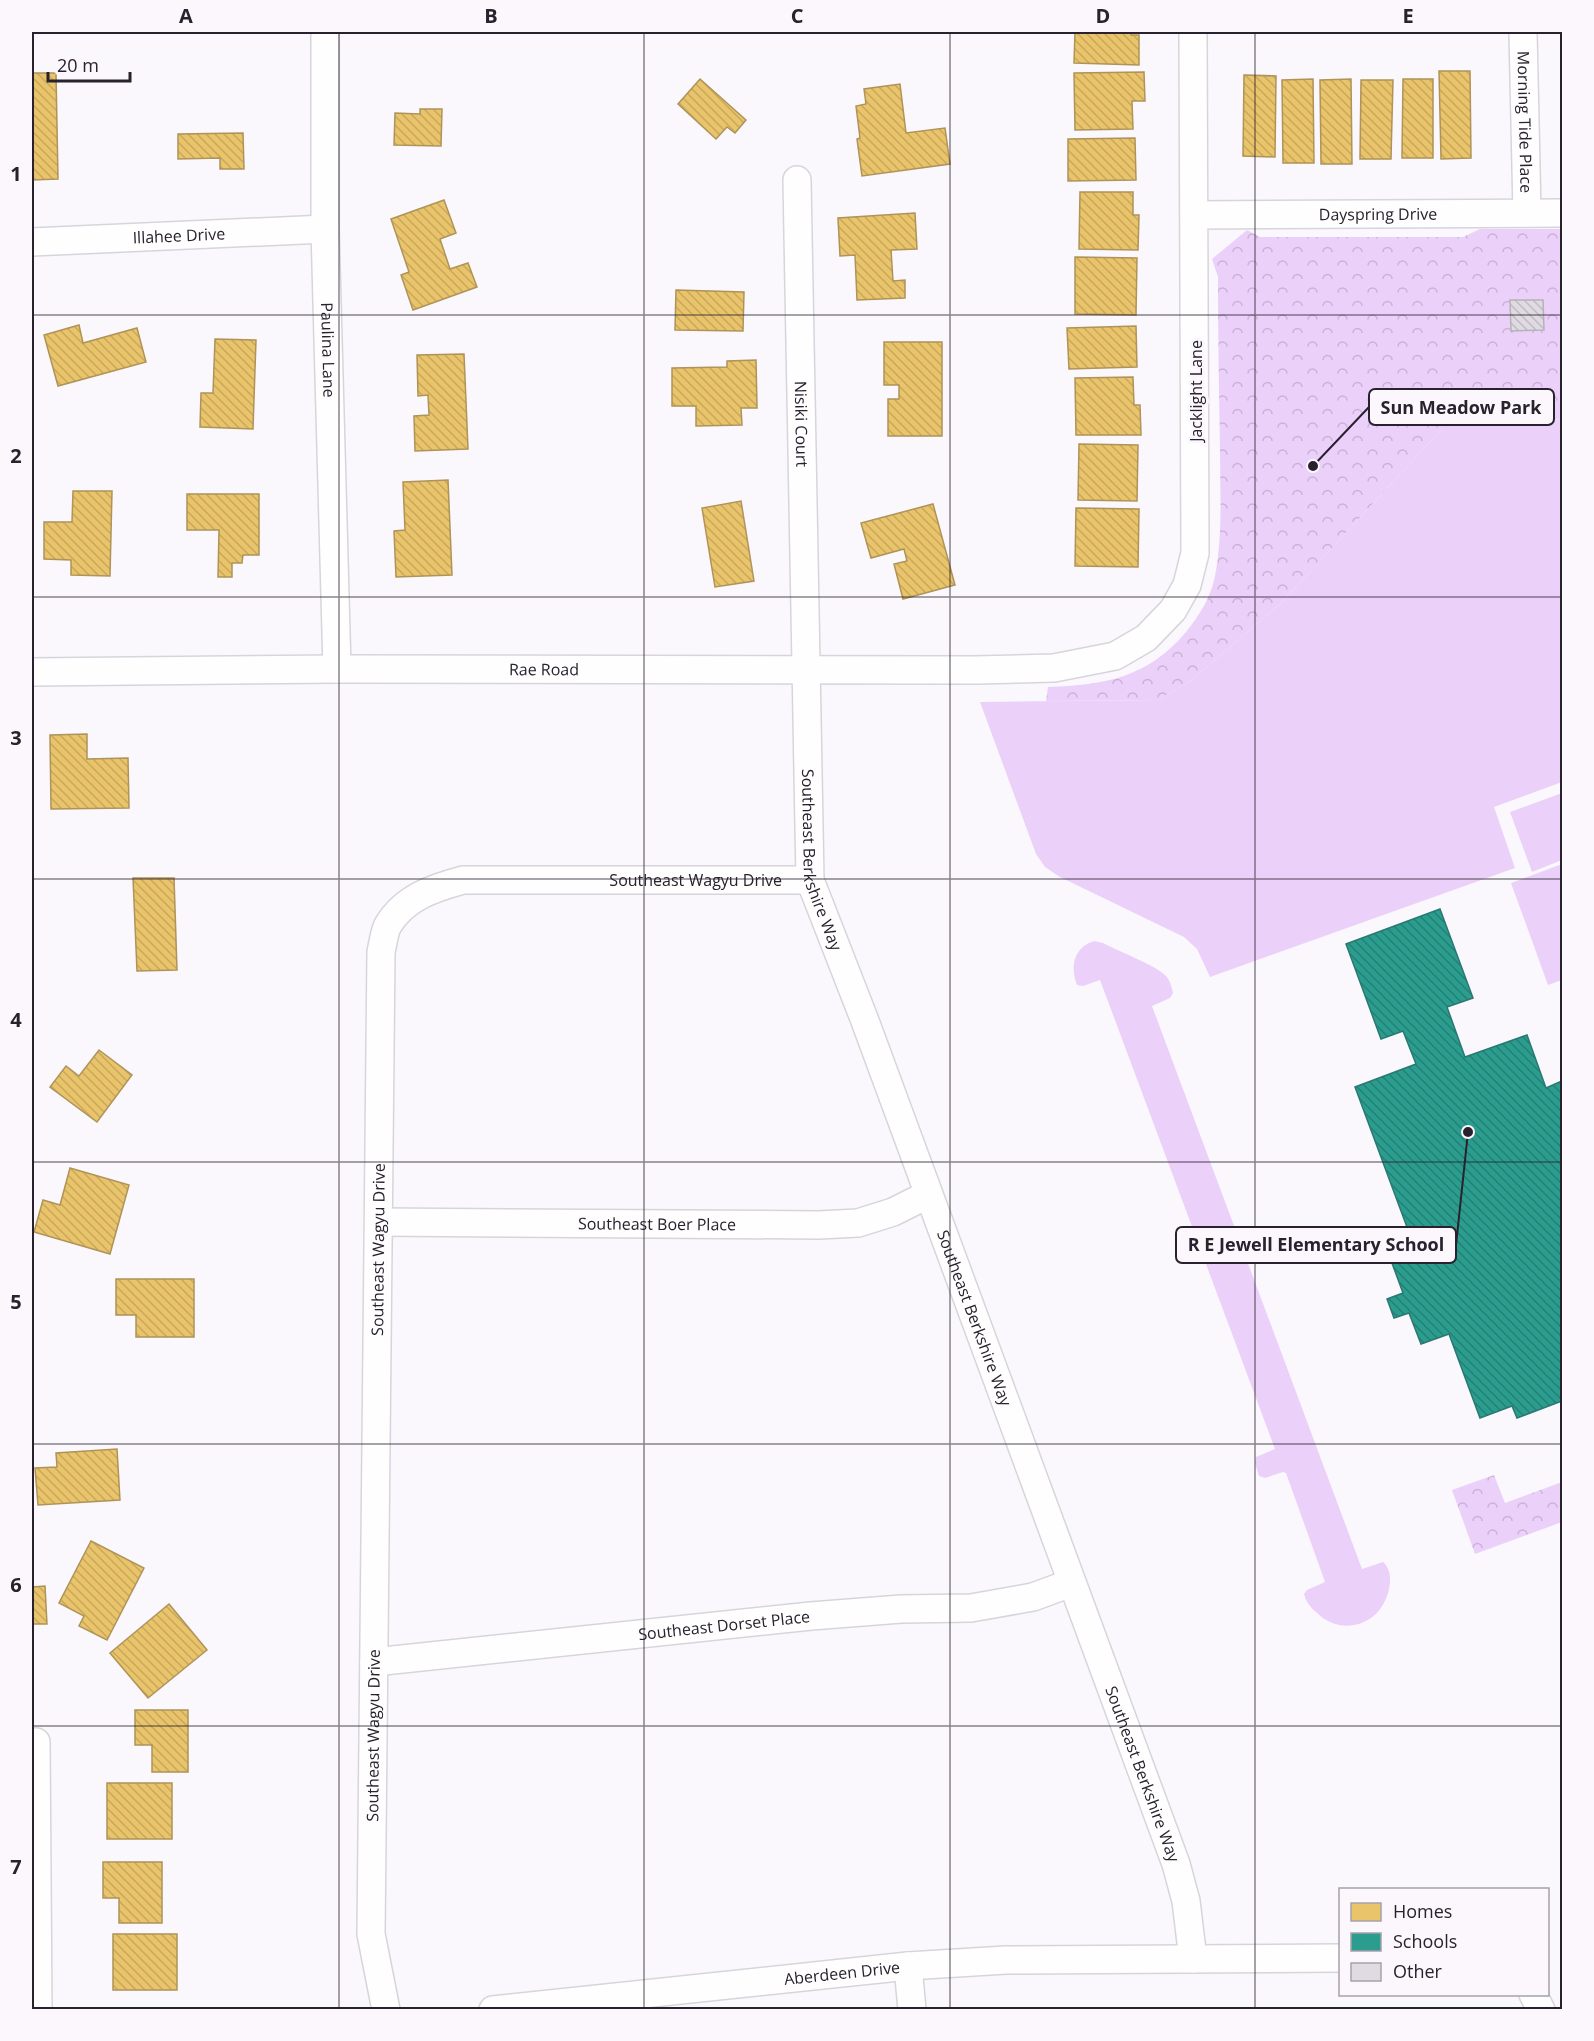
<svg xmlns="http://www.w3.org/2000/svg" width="1594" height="2041" font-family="'Open Sans',sans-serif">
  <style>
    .grass { fill: #ebd0fa }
    .park { fill: url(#park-crowns) }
    .homes { fill: url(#homes-back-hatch); stroke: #af9358; stroke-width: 1.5 }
    .schools { fill: url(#schools-back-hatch); stroke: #2a7872; stroke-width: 1.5 }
    .building { fill: url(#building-back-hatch); stroke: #b6b2b9; stroke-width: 1.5 }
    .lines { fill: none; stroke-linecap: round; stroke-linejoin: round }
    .street-casing { stroke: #d8d4dc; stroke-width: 30 }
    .street { stroke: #fefeff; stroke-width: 27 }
    .grid { fill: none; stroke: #29212d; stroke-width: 1.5; stroke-opacity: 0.55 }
    .labels { text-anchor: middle; stroke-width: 6; stroke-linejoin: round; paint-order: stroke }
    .street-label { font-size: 16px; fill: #29212d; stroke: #fbf7fd }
    .leader { fill: none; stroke: #29212d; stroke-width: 2 }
    .callout-dot { fill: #29212d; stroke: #fbf7fd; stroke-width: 2 }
    .callout { fill: #fbf7fd; stroke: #29212d; stroke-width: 2 }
    .callout-label { font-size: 18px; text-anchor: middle; font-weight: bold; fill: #29212d }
    .neatline { fill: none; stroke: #29212d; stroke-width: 2 }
    .grid-label { font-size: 20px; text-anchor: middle; font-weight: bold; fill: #29212d }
  </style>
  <defs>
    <pattern id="park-crowns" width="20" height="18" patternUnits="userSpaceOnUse" patternTransform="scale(1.5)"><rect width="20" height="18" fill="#ebd0fa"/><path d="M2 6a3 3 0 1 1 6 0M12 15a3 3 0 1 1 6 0" fill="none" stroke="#cab2d7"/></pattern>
    <pattern id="homes-back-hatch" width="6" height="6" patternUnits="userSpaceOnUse" patternTransform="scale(1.5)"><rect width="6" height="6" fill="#e9c46a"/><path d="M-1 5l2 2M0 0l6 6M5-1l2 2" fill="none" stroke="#c8a85c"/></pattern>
    <pattern id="schools-back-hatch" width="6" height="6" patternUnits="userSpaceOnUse" patternTransform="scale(1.5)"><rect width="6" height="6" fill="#2a9d8f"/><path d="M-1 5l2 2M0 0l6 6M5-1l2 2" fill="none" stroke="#248075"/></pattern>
    <pattern id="building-back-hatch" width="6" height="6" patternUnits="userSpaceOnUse" patternTransform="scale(1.5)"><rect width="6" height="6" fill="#e0dbe3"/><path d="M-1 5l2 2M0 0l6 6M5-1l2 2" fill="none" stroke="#c0bcc3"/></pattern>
  </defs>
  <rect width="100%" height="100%" fill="#faf8fc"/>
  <!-- grass -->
  <g class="grass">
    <polygon points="1482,411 1538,422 1562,419 1562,782 1494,807 1515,868 1210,977 1197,949 1184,937 1060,877 1045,867 1036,854 980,702 1158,700 1192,680 1282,602 1451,419"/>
    <polygon points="1562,793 1562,860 1532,872 1510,812"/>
    <polygon points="1562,864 1562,980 1548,985 1511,883"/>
    <path d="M1094,941l9,2c13,7 54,23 63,33 4,4 6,12 7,17l-3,5 -18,8 210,563 21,-7c8,7 8,18 6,27 -7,35 -46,49 -72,24 -6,-5 -11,-11 -13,-19l3,-4 18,-8 -39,-109 -3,-1 -18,6 -6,-2 -4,-13 1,-6 19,-8 -175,-469 -17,6 -6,-1c-7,-18 -4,-37 17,-44z"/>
  </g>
  <!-- park -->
  <g class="park">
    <path d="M1480,229h82v190l-24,3 -56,-11 -31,8 -169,183 -90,78 -34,20 -112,1 2,-14c57,-2 99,-9 138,-55 13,-16 25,-35 29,-56 8,-41 5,-84 5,-126 -1,-58 -2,-116 -2,-173l-6,-18 35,-29 13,7h203z"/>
    <polygon points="1494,1475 1505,1503 1562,1482 1562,1522 1475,1554 1452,1490"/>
  </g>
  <!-- homes -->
  <g class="homes">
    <polygon points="1075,32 1131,32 1131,35 1139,35 1139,65 1074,63"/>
    <polygon points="1439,71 1470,71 1471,158 1441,159"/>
    <polygon points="1144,72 1145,101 1132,101 1133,129 1075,130 1074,73"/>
    <polygon points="32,73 56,73 58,179 32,180"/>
    <polygon points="1244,75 1276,76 1275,157 1243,156"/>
    <polygon points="700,79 746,120 735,133 727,127 716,139 678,104"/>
    <polygon points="1313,79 1314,163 1283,163 1282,80"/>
    <polygon points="1351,79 1352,164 1321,164 1320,80"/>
    <polygon points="1403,79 1433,79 1433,158 1402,158"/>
    <polygon points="1361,80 1393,80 1391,159 1360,159"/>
    <polygon points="900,84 906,133 945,128 950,164 862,176 857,139 860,138 856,106 866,104 864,89"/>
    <polygon points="420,109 442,109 441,146 394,145 395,113 420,114"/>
    <polygon points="243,133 244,169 220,169 220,158 178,159 178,134"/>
    <polygon points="1135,138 1136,180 1068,181 1068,139"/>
    <polygon points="1080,192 1133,192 1133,215 1139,215 1138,250 1079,249"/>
    <polygon points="444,200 456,233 440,239 450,269 468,263 477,287 413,310 401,275 409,272 391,219"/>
    <polygon points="915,213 917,249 891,250 893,281 905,280 905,298 857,300 855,255 840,256 838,218"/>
    <polygon points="1075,257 1137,258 1136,315 1075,314"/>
    <polygon points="676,290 744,292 743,331 675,330"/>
    <polygon points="79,325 83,343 137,328 146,362 58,386 44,335"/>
    <polygon points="1136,326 1137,367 1069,369 1067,328"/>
    <polygon points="215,339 256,340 253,429 200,427 201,393 213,393"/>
    <polygon points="884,342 942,342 942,436 888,436 888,399 899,399 899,385 884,385"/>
    <polygon points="464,354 468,449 415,451 414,416 429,415 428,395 418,396 417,355"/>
    <polygon points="756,360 757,408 741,408 742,425 696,426 696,406 672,406 672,368 727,367 727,361"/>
    <polygon points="1133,377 1134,405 1140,405 1141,435 1076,435 1075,378"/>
    <polygon points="1079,444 1138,445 1137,501 1078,500"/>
    <polygon points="448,480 452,575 396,577 394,531 405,530 403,482"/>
    <polygon points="73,491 112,491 110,576 71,575 71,560 44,559 44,522 72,522"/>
    <polygon points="187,494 259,494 259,555 243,555 242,563 232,563 232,577 218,577 219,530 187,530"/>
    <polygon points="741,501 754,581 715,587 702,508"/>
    <polygon points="933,504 955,585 903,599 894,564 907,561 904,549 871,558 861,523"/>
    <polygon points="1076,508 1139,509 1138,567 1075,566"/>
    <polygon points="87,734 87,759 128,758 129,808 51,809 50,735"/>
    <polygon points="133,878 174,878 177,970 137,971"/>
    <polygon points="99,1050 132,1075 97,1122 50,1087 66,1066 79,1076"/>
    <polygon points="70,1168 129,1185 110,1254 34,1232 43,1200 60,1205"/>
    <polygon points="116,1279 194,1279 194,1337 136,1337 136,1315 116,1315"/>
    <polygon points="117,1449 120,1500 38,1505 35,1468 57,1467 56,1453"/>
    <polygon points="91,1541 144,1568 107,1640 79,1626 84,1616 59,1603"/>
    <polygon points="45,1586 47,1624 32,1624 32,1587"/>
    <polygon points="169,1604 207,1650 148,1698 110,1653"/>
    <polygon points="135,1710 188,1710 188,1772 152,1772 152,1745 135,1745"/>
    <rect x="107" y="1783" width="65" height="56"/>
    <polygon points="103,1862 162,1862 162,1923 119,1923 119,1898 103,1898"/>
    <rect x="113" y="1934" width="64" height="56"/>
  </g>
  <!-- schools -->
  <polygon class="schools" points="1440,909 1473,998 1447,1007 1465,1057 1527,1035 1546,1088 1562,1081 1562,1401 1517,1418 1512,1406 1480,1418 1449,1334 1421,1344 1409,1313 1394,1318 1387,1299 1403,1293 1389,1255 1414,1246 1355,1087 1416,1064 1403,1031 1381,1039 1346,944"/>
  <!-- building -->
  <polygon class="building" points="1510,300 1543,300 1544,330 1511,331"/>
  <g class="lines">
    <defs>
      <g id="street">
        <path id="s1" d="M325,32v197l12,440"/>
        <path id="s2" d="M1523,32l4,181"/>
        <path id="s3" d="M797,180l13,700 55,141 311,843 10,37 7,58"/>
        <path id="s4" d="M1195,215l367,-2"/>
        <path id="s5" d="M32,242l293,-13"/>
        <path id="s6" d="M32,672l305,-3 639,1 78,-2 61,-12 31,-18 27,-28 14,-25 8,-32 -2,-521"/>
        <path id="s7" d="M379,1222l440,3 39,-2 35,-11 34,-17"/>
        <path id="s8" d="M374,1662l437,-46 90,-7 70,-1 62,-11 38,-14"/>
        <polyline points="32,1742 36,1742 38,2010"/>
        <polyline points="908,1966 912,2010"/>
        <polyline points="1533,1994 1541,2010"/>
        <path id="s9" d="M386,2010l-15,-76 10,-982c2,-8 3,-20 7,-27 17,-28 46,-37 75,-45h347"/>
        <path id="s10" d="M493,2010l415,-44 98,-6 334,-2"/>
      </g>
    </defs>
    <!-- street casing -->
    <use href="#street" class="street-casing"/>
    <!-- street -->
    <use href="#street" class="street"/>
  </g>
  <!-- grid -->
  <path class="grid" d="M339,32v1978M644,32v1978M950,32v1978M1255,32v1978M32,315h1530M32,597h1530M32,879h1530M32,1162h1530M32,1444h1530M32,1726h1530"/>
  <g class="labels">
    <!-- street labels -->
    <g class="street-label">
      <text dy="6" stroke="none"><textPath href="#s2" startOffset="90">Morning Tide Place</textPath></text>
      <text dy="6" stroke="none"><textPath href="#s4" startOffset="183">Dayspring Drive</textPath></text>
      <text dy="6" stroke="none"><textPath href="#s5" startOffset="147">Illahee Drive</textPath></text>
      <text dy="6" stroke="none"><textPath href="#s1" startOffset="318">Paulina Lane</textPath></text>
      <text transform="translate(1196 391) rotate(-90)" y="6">Jacklight Lane</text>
      <text dy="6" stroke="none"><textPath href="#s3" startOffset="244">Nisiki Court</textPath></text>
      <text dy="6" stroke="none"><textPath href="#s6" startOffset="512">Rae Road</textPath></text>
      <text dy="6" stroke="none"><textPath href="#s3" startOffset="682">Southeast Berkshire Way</textPath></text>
      <text dy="6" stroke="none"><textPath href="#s9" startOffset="1410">Southeast Wagyu Drive</textPath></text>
      <text dy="6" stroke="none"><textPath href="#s7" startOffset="278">Southeast Boer Place</textPath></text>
      <text dy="6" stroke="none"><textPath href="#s9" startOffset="762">Southeast Wagyu Drive</textPath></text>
      <text dy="6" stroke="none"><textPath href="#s3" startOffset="1168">Southeast Berkshire Way</textPath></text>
      <text dy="6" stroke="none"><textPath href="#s8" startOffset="352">Southeast Dorset Place</textPath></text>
      <text dy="6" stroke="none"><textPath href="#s9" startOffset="276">Southeast Wagyu Drive</textPath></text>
      <text dy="6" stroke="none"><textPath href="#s3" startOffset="1654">Southeast Berkshire Way</textPath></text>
      <text dy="6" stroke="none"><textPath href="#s10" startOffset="351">Aberdeen Drive</textPath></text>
    </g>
  </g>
  <!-- callouts -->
  <path class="leader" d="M1313 466L1369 407M1468 1132L1456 1245"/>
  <g class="callout-dot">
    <circle cx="1313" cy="466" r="6"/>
    <circle cx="1468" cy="1132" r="6"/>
  </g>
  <g class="callout">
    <rect x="1369" y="389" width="185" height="36" rx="6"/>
    <rect x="1176" y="1227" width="280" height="36" rx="6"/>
  </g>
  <g class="callout-label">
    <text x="1461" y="414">Sun Meadow Park</text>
    <text x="1316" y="1251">R E Jewell Elementary School</text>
  </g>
  <!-- border -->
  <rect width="1594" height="2041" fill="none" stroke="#fbf7fd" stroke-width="66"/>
  <!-- legend -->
  <rect x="1339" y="1888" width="210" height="108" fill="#fbf7fd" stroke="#a7a1aa" stroke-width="1.5"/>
  <rect x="1351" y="1903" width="30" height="18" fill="#e9c46a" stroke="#a7a1aa" stroke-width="1.5"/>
  <text x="1393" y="1918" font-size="18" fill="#29212d">Homes</text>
  <rect x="1351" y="1933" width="30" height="18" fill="#2a9d8f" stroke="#a7a1aa" stroke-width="1.5"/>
  <text x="1393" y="1948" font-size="18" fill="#29212d">Schools</text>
  <rect x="1351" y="1963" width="30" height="18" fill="#e0dbe3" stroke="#a7a1aa" stroke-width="1.5"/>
  <text x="1393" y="1978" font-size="18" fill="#29212d">Other</text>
  <!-- scale -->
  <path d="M48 72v9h82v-9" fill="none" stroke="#29212d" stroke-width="3"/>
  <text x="57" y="72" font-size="18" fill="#29212d" stroke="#fbf7fd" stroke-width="4.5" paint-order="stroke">20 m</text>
  <rect x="33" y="33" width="1528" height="1975" class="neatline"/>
  <g class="grid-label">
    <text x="186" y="23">A</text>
    <text x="491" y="23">B</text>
    <text x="797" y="23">C</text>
    <text x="1103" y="23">D</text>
    <text x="1408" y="23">E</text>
    <text x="16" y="181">1</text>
    <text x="16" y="463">2</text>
    <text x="16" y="745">3</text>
    <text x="16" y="1027">4</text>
    <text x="16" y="1309">5</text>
    <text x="16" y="1592">6</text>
    <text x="16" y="1874">7</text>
  </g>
</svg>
